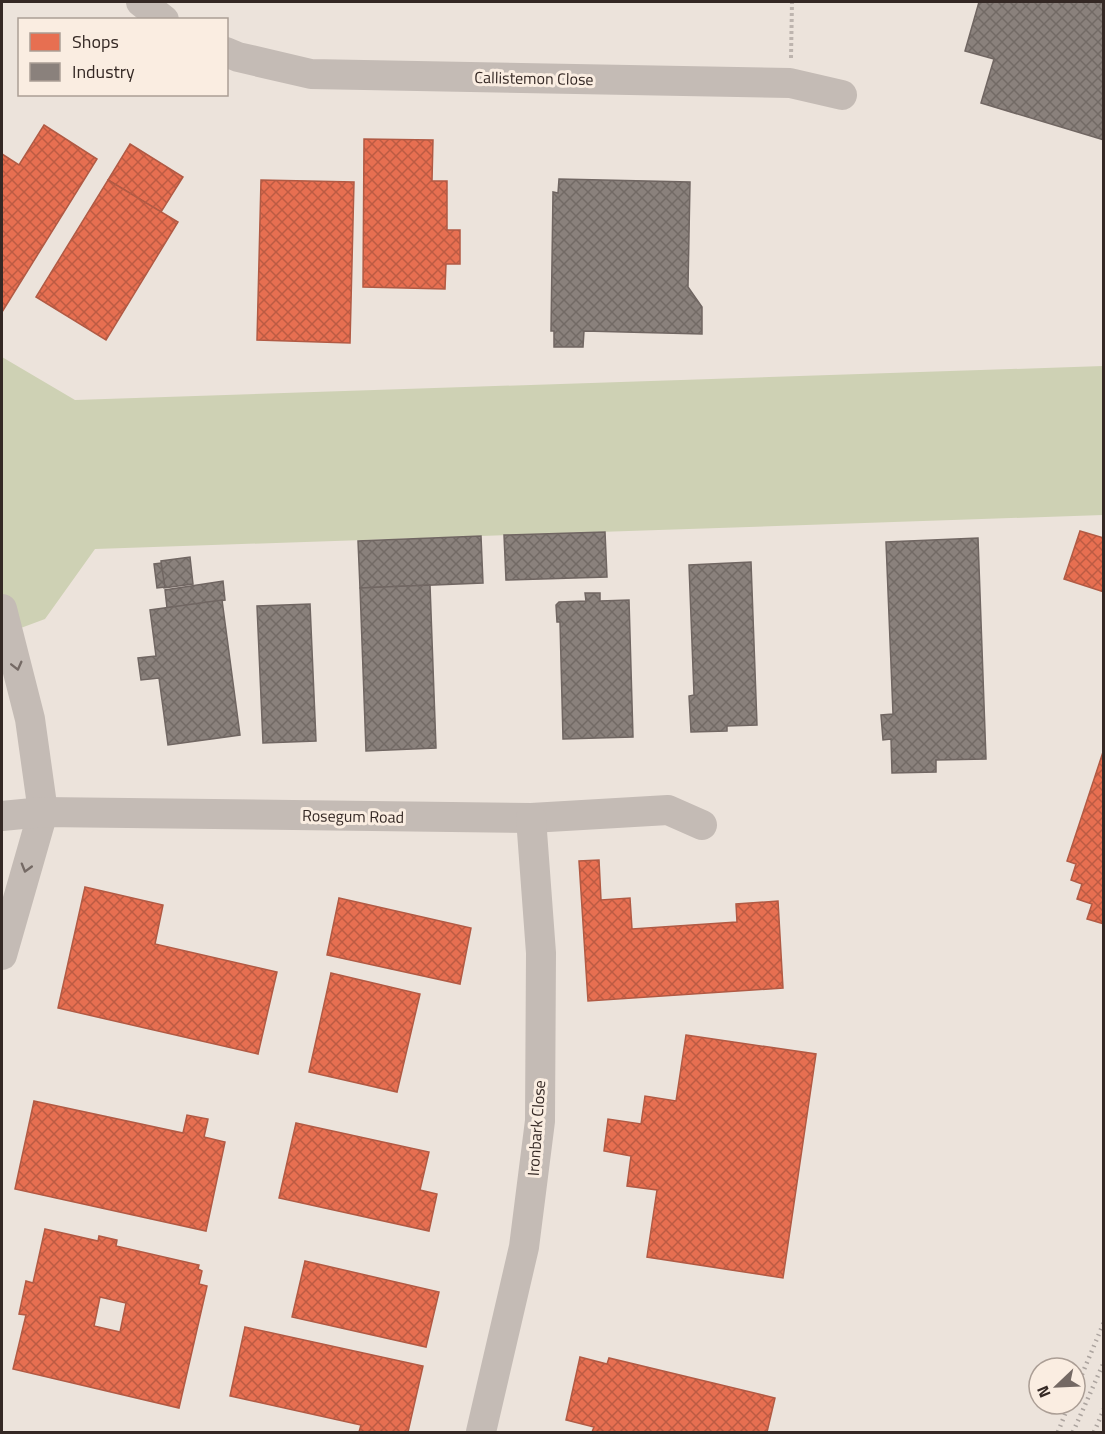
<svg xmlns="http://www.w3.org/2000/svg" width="1105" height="1434" font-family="'Titillium Web',sans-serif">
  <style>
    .grass { fill: #ced1b4 }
    .shops { fill: url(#shops-cross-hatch); stroke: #b15a44; stroke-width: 1.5; fill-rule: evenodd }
    .industry { fill: url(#industry-cross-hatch); stroke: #706662; stroke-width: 1.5 }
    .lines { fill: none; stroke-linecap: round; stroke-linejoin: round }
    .path { stroke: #bdb4ae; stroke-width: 4; stroke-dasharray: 3 3; stroke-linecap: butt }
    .minor { stroke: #c4bbb5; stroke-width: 30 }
    .rail { stroke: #aca49f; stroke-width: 4.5; stroke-dasharray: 1.5 4.5; stroke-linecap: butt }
    .oneway { stroke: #756a65 }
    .labels { text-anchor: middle; stroke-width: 6; stroke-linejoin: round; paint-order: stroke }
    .street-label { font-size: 16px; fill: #342824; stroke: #faede1 }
  </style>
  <defs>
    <pattern id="shops-cross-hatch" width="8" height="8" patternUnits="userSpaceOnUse" patternTransform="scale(1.5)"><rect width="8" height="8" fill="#e76f51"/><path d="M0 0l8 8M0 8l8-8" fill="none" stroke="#bc5b43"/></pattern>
    <pattern id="industry-cross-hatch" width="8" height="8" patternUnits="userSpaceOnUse" patternTransform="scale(1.5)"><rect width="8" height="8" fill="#8a817c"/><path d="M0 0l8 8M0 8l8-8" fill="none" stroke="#726a65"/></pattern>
  </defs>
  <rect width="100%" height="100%" fill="#ece3db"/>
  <!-- grass -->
  <polygon class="grass" points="2,357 75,400 1103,366 1103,515 95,549 45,619 2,635"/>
  <!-- shops -->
  <g class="shops">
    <polygon points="44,125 97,159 2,312 2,154 19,165"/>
    <polygon points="364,139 433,140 432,181 447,181 447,230 460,230 460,264 446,264 445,289 363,287"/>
    <polygon points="130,144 183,177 161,212 108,180"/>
    <polygon points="108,180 178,222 106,340 36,297"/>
    <polygon points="261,180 354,182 350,343 257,340"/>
    <polygon points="1080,531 1104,538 1104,592 1064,579"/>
    <polygon points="1104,749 1104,924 1087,919 1092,904 1077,899 1082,884 1071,880 1076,864 1067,861"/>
    <polygon points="599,860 601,900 630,898 632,929 737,922 736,904 778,901 783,988 588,1001 579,861"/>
    <polygon points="85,887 163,905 155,944 277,972 258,1054 58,1008"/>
    <polygon points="339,898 471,928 460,984 327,955"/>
    <polygon points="331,973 420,994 397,1092 309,1072"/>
    <polygon points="686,1035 816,1054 783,1278 647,1257 657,1190 627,1186 631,1156 604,1151 608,1119 641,1124 645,1096 676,1101"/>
    <polygon points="34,1101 183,1133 187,1115 208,1119 204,1137 225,1142 206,1231 15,1189"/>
    <polygon points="296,1123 429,1152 420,1190 437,1194 429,1231 279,1198"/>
    <path d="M45,1229l53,12 1,-5 18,4 -1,6 83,19 -1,4 4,2 -3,13 8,2 -28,122 -166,-39 13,-54 -7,-1 7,-33 7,2zM100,1297l26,6 -6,29 -26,-6z"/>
    <polygon points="305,1261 439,1292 426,1347 292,1317"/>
    <polygon points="245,1327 423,1366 408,1432 359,1432 361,1425 230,1396"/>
    <polygon points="580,1357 607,1364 609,1358 775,1398 767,1432 592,1432 594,1427 566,1420"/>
  </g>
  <!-- industry -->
  <g class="industry">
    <polygon points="979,2 1104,2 1104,140 981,103 994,59 965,51"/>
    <polygon points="559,179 690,182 688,287 702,307 702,334 584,331 583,347 554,347 554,331 551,331 553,192 558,193"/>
    <polygon points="605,532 607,577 506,580 504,535"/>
    <polygon points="481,536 483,583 360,588 358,541"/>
    <polygon points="978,538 986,759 936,760 936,772 892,773 891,739 883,740 881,715 893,714 886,542"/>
    <polygon points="190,557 193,584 164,588 161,561"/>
    <polygon points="751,562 757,725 727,726 727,731 691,732 689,696 694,695 689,565"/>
    <polygon points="161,563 165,587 157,588 154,564"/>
    <polygon points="223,581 225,600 167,608 165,590"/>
    <polygon points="430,585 436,748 366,751 360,588"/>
    <polygon points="585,593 600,593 600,601 629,600 633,737 563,739 560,622 557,622 556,605 559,602 586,601"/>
    <polygon points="222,600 240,735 168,745 159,678 141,680 138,658 156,656 150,610"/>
    <polygon points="310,604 316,741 263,743 257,606"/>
  </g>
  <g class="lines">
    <!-- path -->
    <polyline class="path" points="791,58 792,2"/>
    <!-- minor -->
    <g class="minor">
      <polyline points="141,2 164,20"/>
      <polyline points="226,52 238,57 311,74 790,83 842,95"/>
      <polyline points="2,609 30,719 43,812 2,955"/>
      <polyline points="2,816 43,812 531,818 668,810 702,825"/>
      <polyline points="481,1432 524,1247 540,1121 541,953 531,818"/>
    </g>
    <!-- rail -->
    <g class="rail">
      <polyline points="1075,1391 1104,1322"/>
      <polyline points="1058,1432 1069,1404"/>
      <polyline points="1073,1432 1104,1362"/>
      <polyline points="1094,1432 1104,1409"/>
    </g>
  </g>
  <!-- one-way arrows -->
  <defs><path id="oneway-chevron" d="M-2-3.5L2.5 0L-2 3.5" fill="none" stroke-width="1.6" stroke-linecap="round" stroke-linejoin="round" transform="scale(1.5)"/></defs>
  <g class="oneway">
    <use href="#oneway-chevron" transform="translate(17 666) rotate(76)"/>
    <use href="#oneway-chevron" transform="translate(26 868) rotate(106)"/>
  </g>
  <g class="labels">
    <!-- street labels -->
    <g class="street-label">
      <text transform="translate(534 78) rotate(1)" y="6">Callistemon Close</text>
      <text transform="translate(353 816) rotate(1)" y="6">Rosegum Road</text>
      <text transform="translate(536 1128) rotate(-86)" y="6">Ironbark Close</text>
    </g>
  </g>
  <!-- border -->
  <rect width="1105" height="1434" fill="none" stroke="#342824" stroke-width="6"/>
  <!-- legend -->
  <rect x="18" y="18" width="210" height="78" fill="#faede1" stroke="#ab9e95" stroke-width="1.5"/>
  <rect x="30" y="33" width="30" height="18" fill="#e76f51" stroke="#ab9e95" stroke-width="1.5"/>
  <text x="72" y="48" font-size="18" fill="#342824">Shops</text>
  <rect x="30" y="63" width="30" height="18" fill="#8a817c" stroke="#ab9e95" stroke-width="1.5"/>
  <text x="72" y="78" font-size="18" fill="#342824">Industry</text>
  <!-- north arrow -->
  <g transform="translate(1057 1386) rotate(247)"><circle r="28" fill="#faede1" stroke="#ab9e95" stroke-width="1.5"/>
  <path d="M0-4.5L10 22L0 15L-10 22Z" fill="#746964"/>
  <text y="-9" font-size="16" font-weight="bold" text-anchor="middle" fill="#342824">N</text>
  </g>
</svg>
